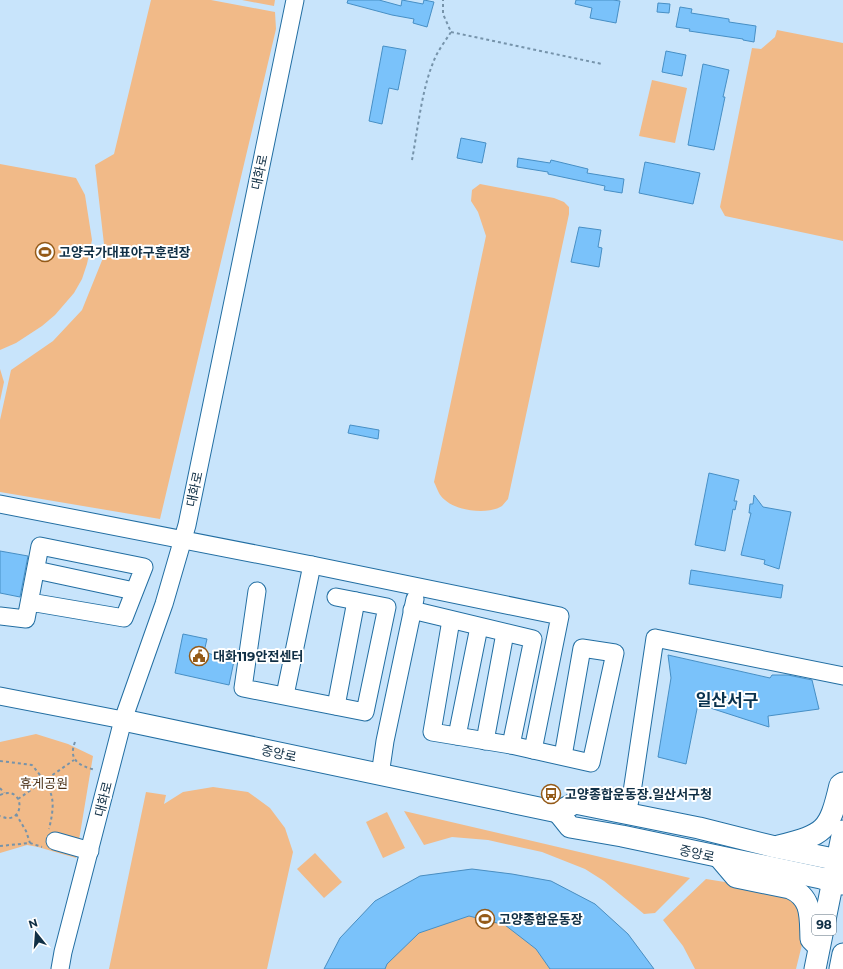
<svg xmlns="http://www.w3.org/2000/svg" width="843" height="969" font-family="Montserrat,'Noto Sans KR',sans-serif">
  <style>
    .green { fill: #f1ba88 }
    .building { fill: #7ac2fa; stroke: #478fc5 }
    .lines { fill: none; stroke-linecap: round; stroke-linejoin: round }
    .minor-casing { stroke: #226ea2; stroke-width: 19 }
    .major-casing { stroke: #226ea2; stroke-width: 23 }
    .path { stroke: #7693aa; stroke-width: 2; stroke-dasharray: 3 3; stroke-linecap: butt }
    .minor { stroke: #fff; stroke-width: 17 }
    .major { stroke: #fff; stroke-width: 21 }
    .labels { text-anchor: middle; stroke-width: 4; stroke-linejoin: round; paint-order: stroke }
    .shield { fill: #fff; stroke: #586d7d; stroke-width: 1 }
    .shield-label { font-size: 12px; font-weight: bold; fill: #102f45 }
    .street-label { font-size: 13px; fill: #102f45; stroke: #fff }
    .poi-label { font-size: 13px; font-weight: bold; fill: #102f45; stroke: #fff; text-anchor: start }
    .park-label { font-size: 13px; fill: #4b3117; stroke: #fff }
    .district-label { font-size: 17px; font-weight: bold; fill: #0a324e; stroke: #fff }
  </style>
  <rect width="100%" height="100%" fill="#c8e4fb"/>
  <!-- green -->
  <g class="green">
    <polygon points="151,0 211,0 275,12 276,29 160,519 0,492 0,420 11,370 53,341 82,310 105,253 95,165 114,154"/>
    <polygon points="242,0 275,0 274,6"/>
    <polygon points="777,30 843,43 843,241 725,216 720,207 752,48 761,49 775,37"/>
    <polygon points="652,80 687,88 675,143 639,136"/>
    <polygon points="0,164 76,178 85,195 92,240 87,264 82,279 74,293 55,315 42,326 16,343 0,350"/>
    <path d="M480,184l74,14 10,4 5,5v7l-61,285c-2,2 -4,5 -6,7 -14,9 -45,5 -57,-6 -6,-4 -8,-12 -11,-18l52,-246 -8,-24 -7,-11 1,-11z"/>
    <polygon points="0,369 4,382 0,401"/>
    <polygon points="36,734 68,744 93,756 76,858 38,847 27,845 0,853 0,742"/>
    <polygon points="213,787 248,792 270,808 285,828 293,852 267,969 109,969 146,792 166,795 164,804 183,792"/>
    <polygon points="404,811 690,878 655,913 644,914 604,881 585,869 542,852 488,840 452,837 424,845"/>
    <polygon points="387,812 405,848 383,858 366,822"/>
    <polygon points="315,853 342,882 324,898 297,869"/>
    <polygon points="472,869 512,874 551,881 595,904 628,934 654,969 324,969 340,938 375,901 420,876"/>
    <polygon points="706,879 793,893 808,920 796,969 695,969 683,946 663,920"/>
  </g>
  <!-- building -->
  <g class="building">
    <polygon points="348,0 379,0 401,6 402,0 423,4 424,0 434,2 427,27 413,23 414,19 392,15 347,3"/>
    <polygon points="576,0 613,0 620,1 616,23 590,18 592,8 575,4"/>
    <polygon points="658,3 670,4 669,13 657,12"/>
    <polygon points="680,7 692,9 691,13 729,19 729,22 756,26 754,42 743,40 743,39 689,31 690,29 676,27"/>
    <polygon points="383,46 406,50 398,90 389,88 382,124 369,121"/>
    <polygon points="666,51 686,55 682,76 662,72"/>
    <polygon points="703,64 729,70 723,97 725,97 714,150 688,145"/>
    <polygon points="461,138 486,143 482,163 457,158"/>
    <polygon points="518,158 550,163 551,160 588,169 587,173 624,179 622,193 604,190 605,186 548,174 548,172 517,167"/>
    <polygon points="645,162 700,173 693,204 639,193"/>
    <polygon points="579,227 601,230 598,247 602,248 599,267 571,262"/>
    <polygon points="350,425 379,430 378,439 348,433"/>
    <polygon points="709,473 739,480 734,501 737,501 735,510 733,509 725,551 695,545"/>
    <polygon points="754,495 763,507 791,512 779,569 764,564 765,560 741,555 751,513 749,513 750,504 753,504"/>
    <polygon points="0,551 28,556 20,597 0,593"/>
    <polygon points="691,570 783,585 781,598 689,584"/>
    <polygon points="183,634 207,639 204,652 234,661 229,685 175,673"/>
    <polygon points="668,655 770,678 772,675 788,675 812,680 819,709 768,716 769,727 698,704 686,764 658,757 671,678"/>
    <polygon points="472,869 512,874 551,881 595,904 628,934 654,969 550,969 536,949 505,925 469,916 419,933 387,964 385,969 324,969 340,938 375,901 420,876"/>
  </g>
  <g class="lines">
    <defs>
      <g id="minor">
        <polyline points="0,504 312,565 560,616 533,750"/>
        <polyline points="36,570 134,591"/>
        <polyline points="257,591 243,688 365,712 387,607 336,597"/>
        <polyline points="412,610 533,639 511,745"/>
        <polyline points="0,616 26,619 40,546 144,567 124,618 30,602"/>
        <polyline points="451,620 432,732 511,745 591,763 615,653 582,648 563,756"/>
        <polyline points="285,695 312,565"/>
        <polyline points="0,696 123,720"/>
        <polyline points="336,706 356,601"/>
        <polyline points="457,736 479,627"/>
        <polyline points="485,741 505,633"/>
        <polyline points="380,775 385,741 415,599"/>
        <polyline points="627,812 632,792 655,638 843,676"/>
        <polyline points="55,841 90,851"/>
        <polyline points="60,969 63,952 123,720 164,604 187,525 295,0"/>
      </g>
      <g id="major">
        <polyline points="123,720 558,812 575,803 699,828 775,847 843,861"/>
        <polyline points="558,812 570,827 622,836 821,878 843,884"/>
        <path d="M779,846c46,-12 50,-14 61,-61l3,-2"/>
        <path d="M719,857l17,20 54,11c23,10 20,30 21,51l8,8"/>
        <polyline points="815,969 843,831"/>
        <polyline points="840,969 843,954"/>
      </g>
    </defs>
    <!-- minor casing -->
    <use href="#minor" class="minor-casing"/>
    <!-- major casing -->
    <use href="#major" class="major-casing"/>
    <!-- path -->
    <g class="path">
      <polyline points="451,32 602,64"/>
      <path d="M412,160c6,-32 10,-73 23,-102 4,-9 11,-18 16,-26l-8,-18v-14"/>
      <path d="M75,742c-7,18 4,24 21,28"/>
      <path d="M0,761l32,4c20,25 25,31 17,64"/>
      <polyline points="0,788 4,793"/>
      <path d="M0,795c26,-12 26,33 0,21"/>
      <polyline points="18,799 74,760"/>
      <polyline points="16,814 26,831 30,843"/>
      <polyline points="0,846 30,843 42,847"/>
    </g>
    <!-- minor -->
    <use href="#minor" class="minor"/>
    <!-- major -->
    <use href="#major" class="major"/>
  </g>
  <!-- icons -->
  <defs>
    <symbol id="stadium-ring" viewBox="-11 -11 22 22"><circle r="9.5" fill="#fff" stroke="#945a18" stroke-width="1.5"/><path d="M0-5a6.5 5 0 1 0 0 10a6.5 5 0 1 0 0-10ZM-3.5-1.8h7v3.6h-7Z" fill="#945a18"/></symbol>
    <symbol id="civic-ring" viewBox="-11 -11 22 22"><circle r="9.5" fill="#fff" stroke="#945a18" stroke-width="1.5"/><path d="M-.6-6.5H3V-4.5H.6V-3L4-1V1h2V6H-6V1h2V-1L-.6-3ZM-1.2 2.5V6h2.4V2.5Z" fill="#945a18"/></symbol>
    <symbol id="bus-ring" viewBox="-11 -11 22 22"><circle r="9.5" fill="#fff" stroke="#945a18" stroke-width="1.5"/><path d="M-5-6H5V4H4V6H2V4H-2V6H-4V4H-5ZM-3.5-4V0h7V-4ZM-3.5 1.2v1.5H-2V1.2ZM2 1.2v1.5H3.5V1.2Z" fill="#945a18"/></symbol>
  </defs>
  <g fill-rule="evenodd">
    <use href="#stadium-ring" x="34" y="241" width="22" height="22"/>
    <use href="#civic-ring" x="188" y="645" width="22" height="22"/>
    <use href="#bus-ring" x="540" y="783" width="22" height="22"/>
    <use href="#stadium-ring" x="474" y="908" width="22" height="22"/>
  </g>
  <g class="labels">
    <!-- shield labels -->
    <rect class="shield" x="812" y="915" width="24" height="20" rx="3"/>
    <g class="shield-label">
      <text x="824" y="929">98</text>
    </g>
    <!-- street labels -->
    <g class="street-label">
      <text transform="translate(259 172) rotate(-78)" y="5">대화로</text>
      <text transform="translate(194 489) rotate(-78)" y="5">대화로</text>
      <text transform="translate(279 753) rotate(12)" y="5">중앙로</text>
      <text transform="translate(103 799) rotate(-76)" y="5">대화로</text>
      <text transform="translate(697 853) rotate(12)" y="5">중앙로</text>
    </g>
    <!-- poi labels -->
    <g class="poi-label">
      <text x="59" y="257">고양국가대표야구훈련장</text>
      <text x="213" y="661">대화119안전센터</text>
      <text x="565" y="799">고양종합운동장.일산서구청</text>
      <text x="499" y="924">고양종합운동장</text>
    </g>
    <!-- park labels -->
    <g class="park-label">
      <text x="44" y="788">휴게공원</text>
    </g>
    <!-- district labels -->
    <g class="district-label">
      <text x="727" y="706">일산서구</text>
    </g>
  </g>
  <!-- north arrow -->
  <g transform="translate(36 933) rotate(343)" stroke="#ffffff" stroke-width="3" paint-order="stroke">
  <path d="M0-3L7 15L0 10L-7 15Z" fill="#102f45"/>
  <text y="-6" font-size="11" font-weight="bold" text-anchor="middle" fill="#102f45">N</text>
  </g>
</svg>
